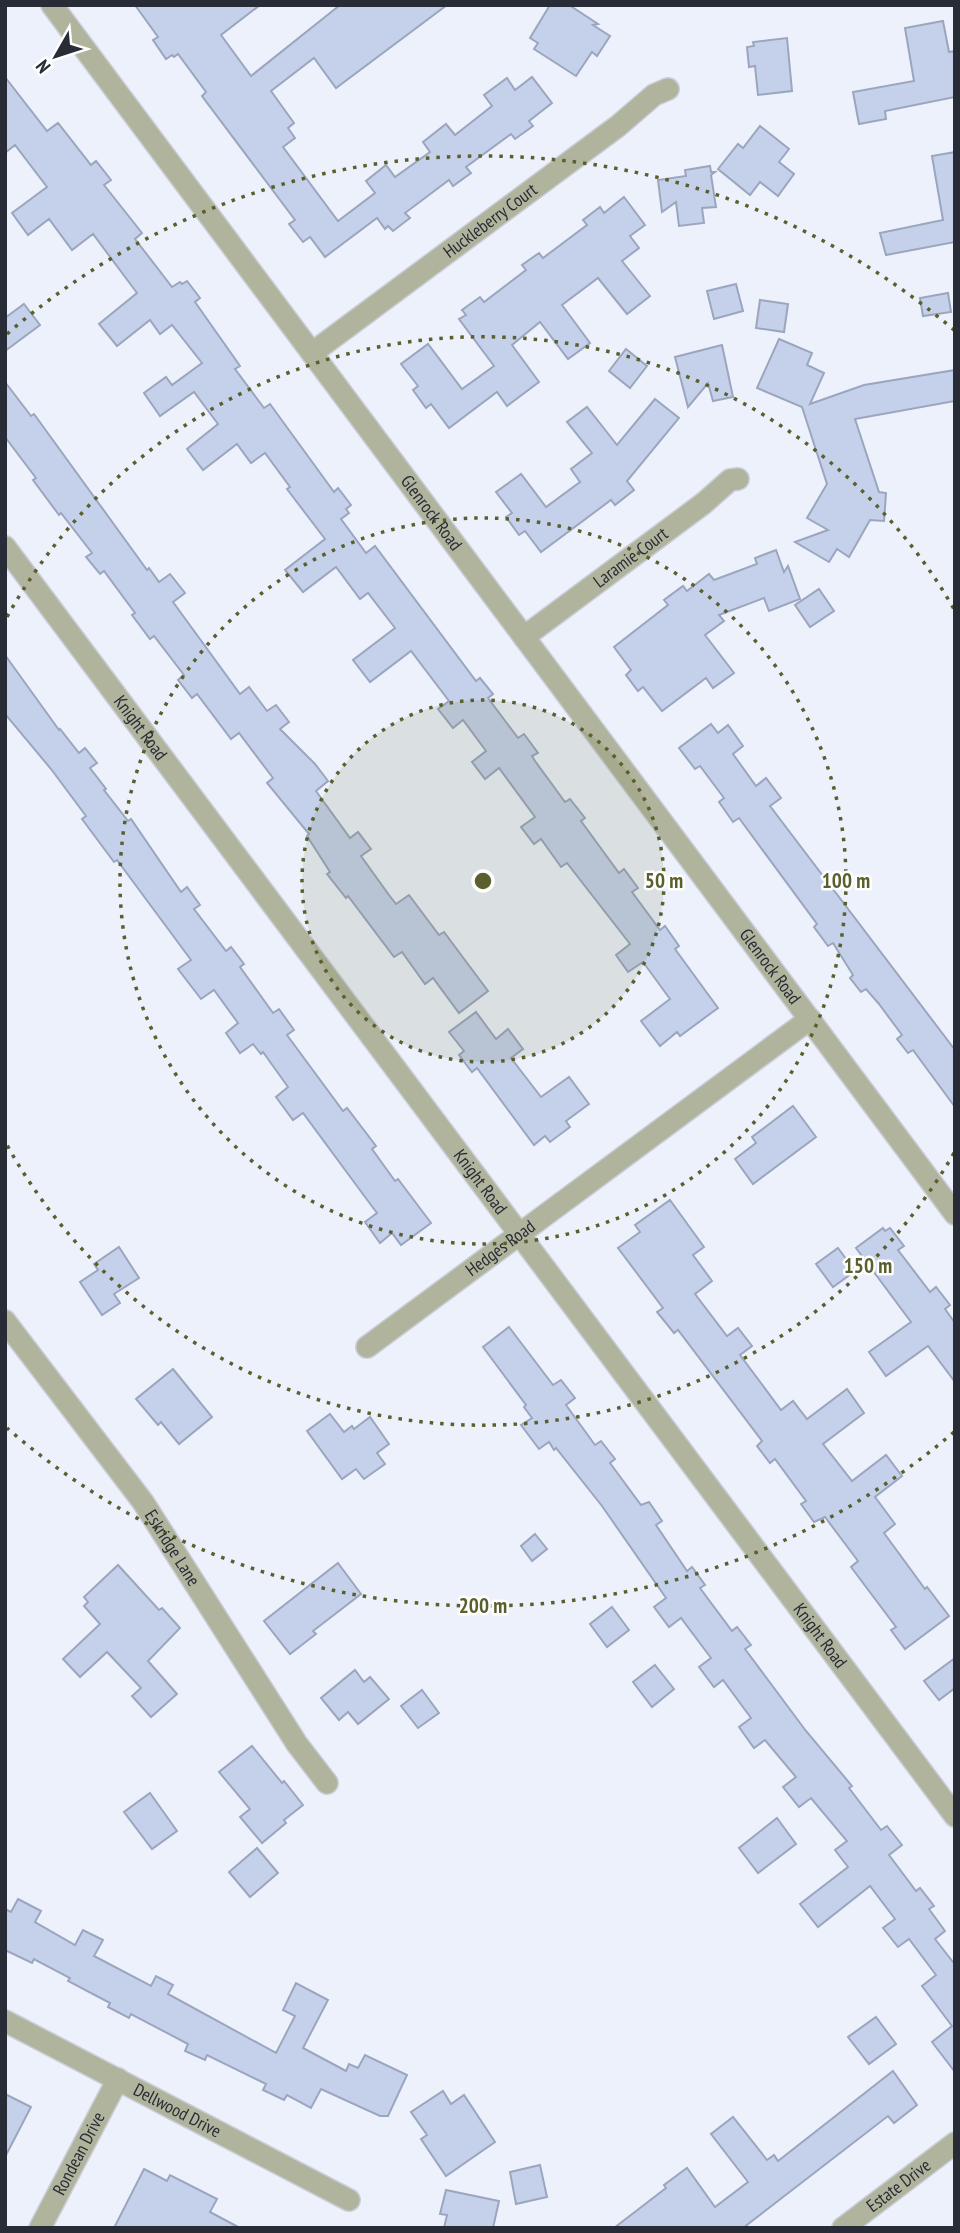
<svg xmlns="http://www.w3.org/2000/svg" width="960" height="2233" font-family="'PT Sans Narrow',sans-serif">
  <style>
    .building { fill: #c5d1eb; stroke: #9ba6be; stroke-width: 2 }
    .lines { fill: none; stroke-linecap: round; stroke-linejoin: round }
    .minor-casing { stroke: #c9ced8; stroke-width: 24 }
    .minor { stroke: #b1b49d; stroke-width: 21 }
    .ring { fill: none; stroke: #5a5f2d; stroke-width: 3.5; stroke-dasharray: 3.5 7 }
    .labels { text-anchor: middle; stroke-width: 5; stroke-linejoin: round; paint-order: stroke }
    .street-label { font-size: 18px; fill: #282c36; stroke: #fefefe }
    .centre { fill: #5a5f2d; stroke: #fefefe; stroke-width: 3.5 }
    .ring-label { font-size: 21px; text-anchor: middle; font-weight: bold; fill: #5a5f2d; stroke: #fefefe; stroke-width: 5; stroke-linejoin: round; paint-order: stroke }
  </style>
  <rect width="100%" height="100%" fill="#ecf1fc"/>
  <!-- building -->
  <g class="building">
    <polygon points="135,5 260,5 221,35 251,76 340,5 447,5 336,88 314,58 271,91 294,123 288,128 295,138 283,147 338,221 375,193 366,181 386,165 395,177 430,152 423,142 446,124 455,135 492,106 484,95 507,78 515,90 532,77 552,103 529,121 533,126 515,139 511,134 466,167 471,173 453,186 449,180 405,213 410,218 393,231 388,226 385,229 377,218 325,257 310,237 303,242 289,224 295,220 202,96 206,92 178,54 174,57 172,55 166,59 153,40 158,37"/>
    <polygon points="550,5 569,5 598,24 593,25 610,36 597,56 592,52 576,76 534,49 538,43 530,38"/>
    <polygon points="943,21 949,52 955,51 955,97 885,111 886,119 859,124 853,92 914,81 905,28"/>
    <polygon points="787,38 792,91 758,95 755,66 749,67 747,47 754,46 753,42"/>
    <polygon points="5,77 47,131 58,123 91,165 96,161 111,180 104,185 142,233 135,239 172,287 180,282 182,284 187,281 200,298 195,302 240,366 235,369 264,408 270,404 334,492 338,488 351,505 346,509 349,513 341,519 366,553 375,546 476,681 480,678 493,694 488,698 518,738 524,734 538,753 532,756 535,761 565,802 570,799 585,818 581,821 619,873 624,869 638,888 632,892 660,930 665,926 679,946 675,949 718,1008 680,1036 677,1032 660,1046 641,1021 670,999 643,962 628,972 616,955 630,944 567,863 561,867 541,839 534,844 521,827 535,817 499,768 485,779 472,762 486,751 463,720 453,728 438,709 449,701 411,651 370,682 353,660 395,628 368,593 360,599 336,567 303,592 285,570 325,539 287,489 290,487 265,453 251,463 237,444 203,470 187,449 218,424 194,392 160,416 144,393 166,377 172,385 202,363 172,325 160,334 150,320 117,346 99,324 137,293 93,234 72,250 49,219 28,235 12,213 47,187 15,145 5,153"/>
    <polygon points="760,126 789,149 779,162 794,174 778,196 760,182 750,195 718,169 738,144 743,148"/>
    <polygon points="955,152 955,242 886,255 880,233 943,220 932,156"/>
    <polygon points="710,166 711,172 715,172 711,175 716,207 702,208 704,223 679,226 676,202 662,212 658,180 686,176 685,170"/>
    <polygon points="624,197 645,225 630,236 639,248 622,261 650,296 627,314 598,278 562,305 590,343 568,359 540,322 512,345 539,382 507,406 497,392 449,428 431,404 426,408 413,390 418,386 401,364 428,344 462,389 494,366 459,319 466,315 462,310 480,297 484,302 526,270 522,265 539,253 543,258 587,225 583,220 600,207 604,213"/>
    <polygon points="736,284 743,311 714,319 707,291"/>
    <polygon points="948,293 951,312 923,316 920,298"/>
    <polygon points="760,300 788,304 784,332 756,328"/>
    <polygon points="24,304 40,325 5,351 5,318"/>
    <polygon points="779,339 812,353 807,365 824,373 810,404 864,385 955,370 955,401 855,419 879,492 886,493 884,521 870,520 849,557 837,549 829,562 795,542 828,530 807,518 827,484 802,407 757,388"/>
    <polygon points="722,345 733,397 713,401 708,383 688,407 675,357"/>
    <polygon points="626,349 647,366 630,388 609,371"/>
    <polygon points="5,382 31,416 34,414 147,570 149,568 159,582 170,574 185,593 173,602 240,694 249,687 267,711 276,705 289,722 280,729 315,764 328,781 316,791 350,838 358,832 371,849 361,856 389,895 396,904 409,895 439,935 444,932 488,991 459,1013 433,978 425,984 402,952 394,957 348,896 346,898 327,874 330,872 307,836 309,834 267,783 273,778 239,733 231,739 197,694 192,698 178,680 184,675 154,636 150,639 132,615 135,613 104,571 100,574 86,557 92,553 61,513 59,515 33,480 36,478 5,437"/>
    <polygon points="655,399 679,418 627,481 634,490 615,505 611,500 541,552 525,531 519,535 506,517 512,513 496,492 521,474 546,507 580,482 571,469 592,453 567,422 587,407 617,445"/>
    <polygon points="776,550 784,572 788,566 800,599 769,611 764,598 719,615 724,621 705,635 734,673 713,688 706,678 662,711 643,687 638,691 626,675 631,670 614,647 668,605 664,600 683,586 687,591 709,574 714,580 757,564 755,558"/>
    <polygon points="819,589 834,611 810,627 795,605"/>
    <polygon points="5,655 59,730 60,729 79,753 85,748 97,763 90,768 106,789 104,790 128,821 131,819 181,892 187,887 200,905 194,909 226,951 231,947 244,964 240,967 273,1013 279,1009 294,1030 287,1035 343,1111 347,1108 376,1146 372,1149 395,1181 398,1179 431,1223 401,1245 392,1233 380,1243 365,1222 377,1213 368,1201 303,1113 293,1120 276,1097 288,1087 263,1052 261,1054 253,1044 240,1053 226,1033 238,1023 214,990 201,999 178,969 191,960 117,860 114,862 82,819 86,816 51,769 5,714"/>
    <polygon points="711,724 718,733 728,725 743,746 733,754 756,786 766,778 781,798 770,806 955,1050 955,1107 913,1050 908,1053 897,1039 902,1035 879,1004 866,989 861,992 850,978 853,975 833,943 828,946 814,927 817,924 739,818 733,822 719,802 724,798 700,766 695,769 679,748"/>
    <polygon points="476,1012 496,1039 508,1029 523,1049 511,1058 541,1097 569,1077 589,1104 566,1121 570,1127 550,1142 545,1136 534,1145 477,1068 472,1072 459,1055 464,1051 449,1032"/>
    <polygon points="793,1106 816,1137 753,1184 735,1159 756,1143 752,1137"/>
    <polygon points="670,1200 704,1247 693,1255 712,1281 695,1294 727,1336 738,1328 752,1346 740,1355 781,1410 793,1401 807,1419 847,1389 864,1413 823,1444 852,1481 886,1455 902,1476 875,1497 895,1524 884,1533 925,1589 927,1587 949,1616 905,1649 891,1630 896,1627 851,1567 858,1561 825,1517 814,1522 801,1504 806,1501 775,1459 770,1463 757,1446 762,1441 678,1330 674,1333 657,1312 663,1308 618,1248 640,1232 635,1225"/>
    <polygon points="883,1228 885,1231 890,1228 904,1246 898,1250 930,1292 936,1287 950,1305 945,1309 955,1323 955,1382 928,1346 886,1376 869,1352 911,1322 856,1248"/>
    <polygon points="119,1247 139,1278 114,1294 120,1303 102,1315 80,1282 98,1270 94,1264"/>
    <polygon points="838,1248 855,1271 833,1287 816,1264"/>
    <polygon points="509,1327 553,1385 561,1380 575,1398 566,1405 595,1445 601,1441 615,1459 610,1463 641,1505 649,1502 662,1521 656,1525 687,1571 692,1567 705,1585 700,1588 732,1631 737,1627 751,1645 745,1649 806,1731 852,1786 849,1788 881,1830 887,1826 902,1845 889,1855 916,1891 920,1888 934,1906 929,1909 945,1931 935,1939 953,1962 955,1961 955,2072 932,2042 952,2026 922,1986 936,1975 909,1939 898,1947 883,1928 895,1919 870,1886 818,1927 800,1904 848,1867 835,1850 847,1841 811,1798 799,1807 783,1787 796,1777 765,1740 754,1748 739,1727 751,1718 723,1680 714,1687 699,1667 711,1658 681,1618 669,1627 654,1607 666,1598 602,1506 556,1448 554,1450 549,1442 539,1449 521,1425 532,1418 524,1407 526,1405 483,1347"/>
    <polygon points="173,1369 212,1417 179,1444 161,1422 158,1425 136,1399"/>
    <polygon points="330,1414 344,1432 352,1426 354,1429 370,1417 389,1444 377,1453 385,1464 364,1479 356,1469 342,1479 307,1431"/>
    <polygon points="535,1534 547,1549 532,1561 521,1546"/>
    <polygon points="338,1563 361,1594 313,1631 316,1634 290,1654 264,1621"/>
    <polygon points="118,1565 159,1610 162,1608 180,1628 148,1661 177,1694 151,1717 132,1696 141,1688 107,1652 80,1677 63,1659 100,1624 84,1606 88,1602 84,1597"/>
    <polygon points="612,1607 629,1630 607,1647 590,1624"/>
    <polygon points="955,1658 955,1688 939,1700 924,1681"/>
    <polygon points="655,1665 674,1689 652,1707 633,1682"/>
    <polygon points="355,1670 364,1682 370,1677 389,1699 358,1724 348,1712 339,1720 321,1698"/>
    <polygon points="422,1690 439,1713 418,1728 401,1706"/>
    <polygon points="252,1746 282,1783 284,1781 303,1805 284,1820 286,1823 262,1843 240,1817 250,1809 219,1772"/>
    <polygon points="150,1793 177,1831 152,1849 124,1812"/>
    <polygon points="777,1818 796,1844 758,1873 739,1848"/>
    <polygon points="257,1848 278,1873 250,1897 229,1872"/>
    <polygon points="18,1899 41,1911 35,1922 75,1945 83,1930 103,1940 94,1956 151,1986 156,1976 173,1985 168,1994 276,2053 295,2016 283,2010 296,1983 328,2000 303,2048 346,2071 349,2064 358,2068 365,2055 407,2075 388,2116 380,2116 321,2089 311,2108 287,2095 284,2100 263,2090 266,2084 207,2055 205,2060 185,2051 188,2044 131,2014 129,2018 108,2007 110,2003 68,1981 70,1978 34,1959 32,1963 5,1950 5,1909 11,1912"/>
    <polygon points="876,2017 896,2044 869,2064 848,2037"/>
    <polygon points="893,2071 917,2105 894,2123 888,2116 743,2228 614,2228 666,2188 664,2185 687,2168 715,2207 748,2182 711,2134 733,2117 767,2160 774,2155 778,2161"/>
    <polygon points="443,2091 451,2104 464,2095 495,2142 446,2176 421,2139 427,2135 411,2112"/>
    <polygon points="5,2094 31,2107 5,2157"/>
    <polygon points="540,2165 547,2197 516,2204 510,2172"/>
    <polygon points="144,2169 167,2181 170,2175 217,2199 210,2212 240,2228 114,2228"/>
    <polygon points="446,2190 499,2201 493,2228 444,2228 447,2215 440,2214"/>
  </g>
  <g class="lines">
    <defs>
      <g id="minor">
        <path id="s1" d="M52,5l903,1209"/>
        <path id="s2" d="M312,353l306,-227 36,-31 14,-6"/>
        <path id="s3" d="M5,547l950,1269"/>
        <path id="s4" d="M524,637l180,-134 26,-23 8,-1"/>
        <path id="s5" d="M5,1321l138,181 154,242 30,39"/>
        <path id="s6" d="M367,1347l443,-328"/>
        <path id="s7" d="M5,2021l344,179"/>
        <path id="s8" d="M40,2228l78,-149"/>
        <path id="s9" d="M843,2228l112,-85"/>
      </g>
    </defs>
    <!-- minor casing -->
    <use href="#minor" class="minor-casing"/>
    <!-- minor -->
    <use href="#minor" class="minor"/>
  </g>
  <!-- distance rings -->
  <circle cx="483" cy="881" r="181" fill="#5a5f2d" fill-opacity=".12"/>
  <g class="ring">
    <circle cx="483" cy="881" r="181"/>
    <circle cx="483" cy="881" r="363"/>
    <path d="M954 1153A544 544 0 0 1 7 1145M7 617A544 544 0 0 1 954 609"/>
    <path d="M954 1432A725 725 0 0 1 7 1428M7 334A725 725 0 0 1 954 330"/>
  </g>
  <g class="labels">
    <!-- street labels -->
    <g class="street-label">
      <text dy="6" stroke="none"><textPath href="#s2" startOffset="222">Huckleberry Court</textPath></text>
      <text dy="6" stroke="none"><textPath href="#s1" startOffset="634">Glenrock Road</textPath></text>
      <text dy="6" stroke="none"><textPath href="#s4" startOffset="133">Laramie Court</textPath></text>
      <text dy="6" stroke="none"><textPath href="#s3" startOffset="226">Knight Road</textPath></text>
      <text dy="6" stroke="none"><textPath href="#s1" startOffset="1200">Glenrock Road</textPath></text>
      <text dy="6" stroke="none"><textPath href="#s3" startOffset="793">Knight Road</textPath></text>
      <text dy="6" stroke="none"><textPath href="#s6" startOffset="166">Hedges Road</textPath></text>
      <text dy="6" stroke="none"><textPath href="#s5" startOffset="282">Eskridge Lane</textPath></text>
      <text dy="6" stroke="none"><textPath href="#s3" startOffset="1360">Knight Road</textPath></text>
      <text dy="6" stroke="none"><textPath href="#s7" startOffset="194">Dellwood Drive</textPath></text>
      <text dy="6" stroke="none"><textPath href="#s8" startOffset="84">Rondean Drive</textPath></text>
      <text dy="6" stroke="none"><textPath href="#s9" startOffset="70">Estate Drive</textPath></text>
    </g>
  </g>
  <circle cx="483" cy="881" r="10" class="centre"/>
  <g class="ring-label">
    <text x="664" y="888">50 m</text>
    <text x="846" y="888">100 m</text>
    <text x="868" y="1273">150 m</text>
    <text x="483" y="1613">200 m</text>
  </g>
  <!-- border -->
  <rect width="960" height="2233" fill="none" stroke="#282c36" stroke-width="14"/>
  <!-- north arrow -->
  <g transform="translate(56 56) rotate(231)" stroke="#fefefe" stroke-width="5" paint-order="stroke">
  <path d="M0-5L12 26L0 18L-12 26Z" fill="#282c36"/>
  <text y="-10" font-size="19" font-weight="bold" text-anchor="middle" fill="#282c36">N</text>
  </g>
</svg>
